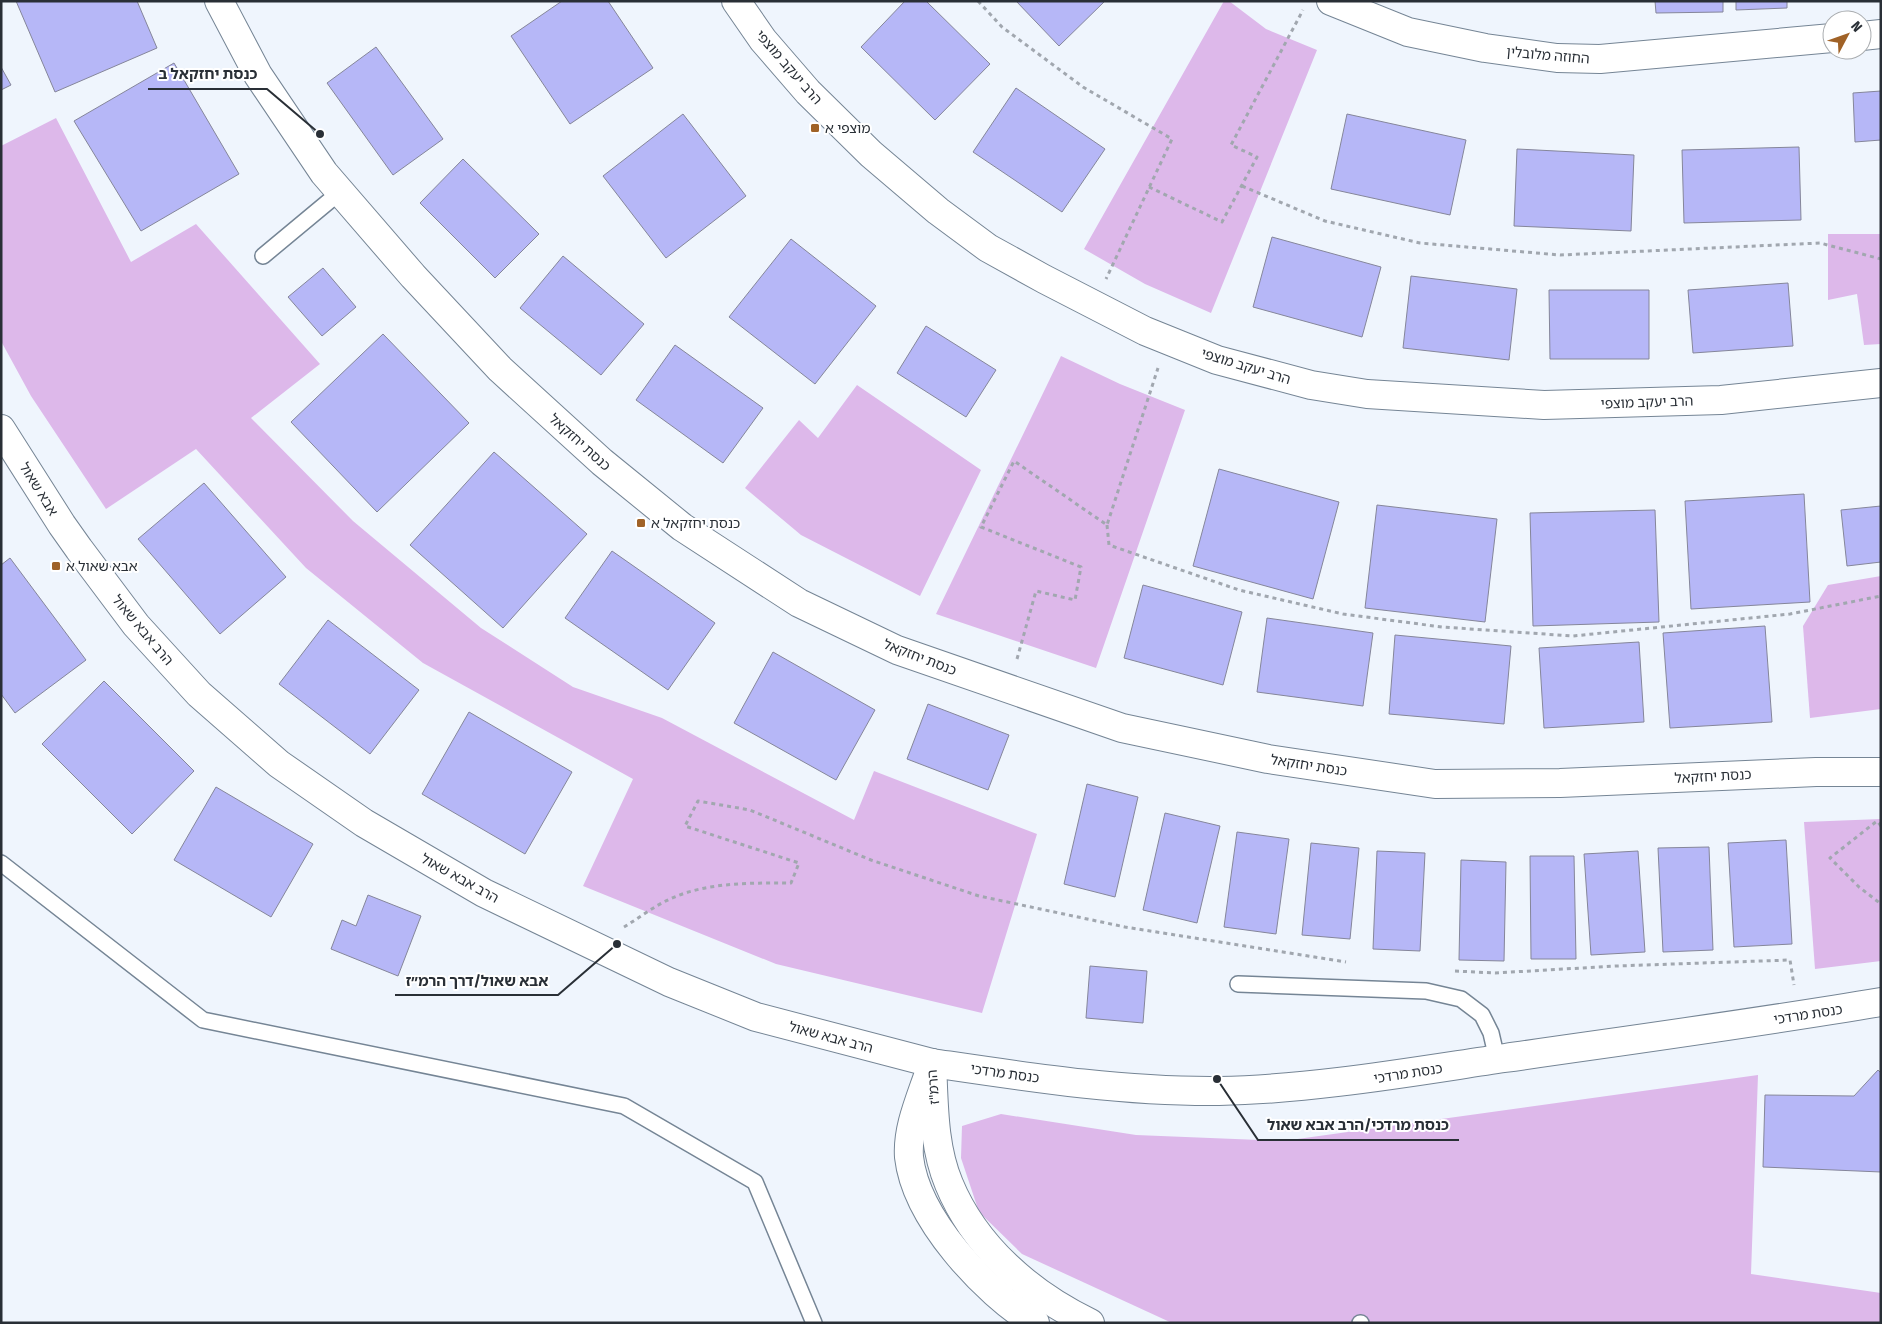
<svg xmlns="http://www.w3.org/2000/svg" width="1882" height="1324" font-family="'Fira Sans Condensed','Noto Sans Hebrew',sans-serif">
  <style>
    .green { fill: #ddb8ea }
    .building { fill: #b6b7f7; stroke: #85869a }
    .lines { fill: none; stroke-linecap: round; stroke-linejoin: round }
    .service-casing { stroke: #758595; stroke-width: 18 }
    .minor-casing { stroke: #758595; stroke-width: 30 }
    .tertiary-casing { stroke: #758595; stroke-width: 30 }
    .path { stroke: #a1a7af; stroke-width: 3; stroke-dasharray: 4 4; stroke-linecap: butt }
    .service { stroke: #fff; stroke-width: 15 }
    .minor { stroke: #fff; stroke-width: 28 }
    .tertiary { stroke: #fff; stroke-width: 28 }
    .poi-dot { fill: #a06227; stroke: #fff; stroke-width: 2 }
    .labels { text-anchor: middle; stroke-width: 4; stroke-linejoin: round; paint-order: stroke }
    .street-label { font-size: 14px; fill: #292f36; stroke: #fff }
    .poi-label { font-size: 14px; fill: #292f36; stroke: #fff; text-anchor: start }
    .leader { fill: none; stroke: #292f36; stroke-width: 2 }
    .callout-dot { fill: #292f36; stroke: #fff; stroke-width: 2 }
    .callout-label { font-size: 15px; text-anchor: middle; font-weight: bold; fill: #292f36; stroke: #fff; stroke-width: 4; stroke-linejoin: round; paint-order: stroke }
  </style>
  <rect width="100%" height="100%" fill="#eff5fd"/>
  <!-- green -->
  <g class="green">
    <polygon points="1224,1 1229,1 1266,29 1317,50 1211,313 1145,284 1084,249"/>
    <polygon points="56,118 131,262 196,224 320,364 251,418 353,521 481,628 573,687 662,718 854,820 874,771 1037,834 982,1013 776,964 583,886 633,779 423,663 306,568 196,449 106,509 31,396 1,341 1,146"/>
    <polygon points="1828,234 1881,234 1881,344 1864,345 1857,294 1828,300"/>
    <polygon points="1061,356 1120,384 1185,410 1096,668 936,614"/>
    <polygon points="857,385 981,470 920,596 801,535 745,488 799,420 818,438"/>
    <polygon points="1881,576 1881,709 1810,718 1803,626 1828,585"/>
    <polygon points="1881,819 1881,961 1815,969 1804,822"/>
    <polygon points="1758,1075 1751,1274 1881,1293 1881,1323 1172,1323 1022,1254 979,1212 961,1158 962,1126 1001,1114 1136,1135 1283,1141"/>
  </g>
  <!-- building -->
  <g class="building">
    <polygon points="16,1 137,1 157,48 55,92"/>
    <polygon points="562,1 608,1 653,68 570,124 511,36"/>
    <polygon points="905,1 926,1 990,64 935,120 861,47"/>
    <polygon points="1016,1 1105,1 1059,46"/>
    <polygon points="1655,1 1723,1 1723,12 1656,13"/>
    <polygon points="1736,1 1787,1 1787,8 1736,10"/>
    <polygon points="376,47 443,139 393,175 327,83"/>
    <polygon points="174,63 239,174 141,231 74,121"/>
    <polygon points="1,67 11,85 1,90"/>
    <polygon points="1016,88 1105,149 1062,212 973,152"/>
    <polygon points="1881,91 1881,140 1855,142 1853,93"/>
    <polygon points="683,114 746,196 666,258 603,176"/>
    <polygon points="1347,114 1466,140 1450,215 1331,189"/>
    <polygon points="1799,147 1801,220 1684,223 1682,150"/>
    <polygon points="1517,149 1634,155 1631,231 1514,226"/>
    <polygon points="463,159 539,234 495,278 420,203"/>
    <polygon points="1272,237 1381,267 1362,337 1253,307"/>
    <polygon points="791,239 876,306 815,384 729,317"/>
    <polygon points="563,256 644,324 601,375 520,308"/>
    <polygon points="323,268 356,307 322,336 288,297"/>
    <polygon points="1411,276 1517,289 1509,360 1403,348"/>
    <polygon points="1788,283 1793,346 1693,353 1688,290"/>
    <polygon points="1549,290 1649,290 1649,359 1550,359"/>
    <polygon points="926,326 996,370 966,417 897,373"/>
    <polygon points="383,334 469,423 377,512 291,422"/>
    <polygon points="675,345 763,408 723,463 636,400"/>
    <polygon points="494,452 587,534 503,628 410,545"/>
    <polygon points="1219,469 1339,502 1313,599 1193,566"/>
    <polygon points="204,483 286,577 220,634 138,539"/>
    <polygon points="1804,494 1810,602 1691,609 1685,501"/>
    <polygon points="1377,505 1497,519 1485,622 1365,608"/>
    <polygon points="1881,506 1881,562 1847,566 1841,510"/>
    <polygon points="1655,510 1659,622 1533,626 1530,513"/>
    <polygon points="612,551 715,623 668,690 565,618"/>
    <polygon points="10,558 86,660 15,713 1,694 1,565"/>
    <polygon points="1143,585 1242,612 1223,685 1124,658"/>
    <polygon points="1267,618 1373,633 1363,706 1257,692"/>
    <polygon points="328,620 419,690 370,754 279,684"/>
    <polygon points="1765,626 1772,722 1670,728 1663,633"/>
    <polygon points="1395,635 1511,646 1504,724 1389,714"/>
    <polygon points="1639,642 1644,722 1544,728 1539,648"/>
    <polygon points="773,652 875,710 836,780 734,723"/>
    <polygon points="104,681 194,771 132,834 42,744"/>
    <polygon points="928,704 1009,735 988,790 907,759"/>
    <polygon points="469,712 572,772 525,854 422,794"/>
    <polygon points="1087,784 1138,797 1115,897 1064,884"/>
    <polygon points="216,787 313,844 271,917 174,860"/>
    <polygon points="1165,813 1220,826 1197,923 1143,910"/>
    <polygon points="1237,832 1289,839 1276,934 1224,927"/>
    <polygon points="1786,840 1792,944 1734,947 1728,843"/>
    <polygon points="1311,843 1359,848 1350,939 1302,935"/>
    <polygon points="1709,847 1713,950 1663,952 1658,848"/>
    <polygon points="1377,851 1425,853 1420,951 1373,949"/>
    <polygon points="1638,851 1645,952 1591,955 1584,854"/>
    <polygon points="1530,856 1574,856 1576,959 1531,959"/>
    <polygon points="1461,860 1506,862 1504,961 1459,960"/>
    <polygon points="368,895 421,916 398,976 331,949 342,920 356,926"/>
    <polygon points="1090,966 1147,971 1143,1023 1086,1018"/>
    <polygon points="1878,1070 1881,1073 1881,1172 1763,1167 1765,1095 1854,1096"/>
  </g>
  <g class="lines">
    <defs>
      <g id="service">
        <polyline points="263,256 340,192"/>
        <polyline points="1,863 203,1020 624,1106 755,1182 814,1323"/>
        <polyline points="1238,984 1426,991 1461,999 1482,1015 1491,1033 1497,1059"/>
        <polyline points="1360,1323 1361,1323"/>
      </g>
      <g id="minor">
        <polyline points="736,1 763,40 808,92 871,154 938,211 988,248 1044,279 1145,331 1217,360 1311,385 1367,394 1544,405 1721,400 1881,383"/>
        <polyline points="1,429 62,525 79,549 136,625 199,694 279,764 364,823 484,893 669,982 756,1017 932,1063"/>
      </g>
      <g id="tertiary">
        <polyline points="219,1 258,75 324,173 413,276 500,369 602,462 682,527 799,603 897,650 1122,728 1268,759 1435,784 1560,783 1816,772 1881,772"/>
        <polyline points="1331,1 1408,32 1485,48 1557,58 1600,59 1832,38"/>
        <polyline points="1862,36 1881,34"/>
        <path d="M932,1063c95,14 190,29 287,28 96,-2 191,-19 286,-33 125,-18 251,-35 376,-56"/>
        <path d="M932,1063c2,40 1,83 17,121 26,63 81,110 141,139"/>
        <path d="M928,1076c-9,26 -21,54 -19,81 7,62 76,135 126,166"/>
      </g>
    </defs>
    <!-- service casing -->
    <use href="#service" class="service-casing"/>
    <!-- minor casing -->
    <use href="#minor" class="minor-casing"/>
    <!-- tertiary casing -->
    <use href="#tertiary" class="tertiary-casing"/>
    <!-- path -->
    <g class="path">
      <polyline points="978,1 1002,27 1083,87 1172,139 1106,279"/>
      <polyline points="1242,186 1325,221 1420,243 1560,255 1820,243 1881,259"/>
      <polyline points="1149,187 1222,222 1257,157 1231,145 1303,10"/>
      <polyline points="1107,525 1109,545 1239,590 1343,614 1442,627 1573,636 1790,614 1881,596"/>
      <polyline points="1017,659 1036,591 1075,600 1081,567 981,527 1014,461 1107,525 1158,368"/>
      <polyline points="1881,826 1877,821 1830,858 1859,887 1881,904"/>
      <path d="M624,927c15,-9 30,-21 46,-28 37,-17 80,-16 121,-16l8,-20 -114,-37 13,-25 52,9 121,50 108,36 146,31 221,35"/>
      <polyline points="1455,971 1495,973 1616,966 1790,960 1794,985"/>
    </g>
    <!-- service -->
    <use href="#service" class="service"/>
    <!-- minor -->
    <use href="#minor" class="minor"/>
    <!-- tertiary -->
    <use href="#tertiary" class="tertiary"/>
  </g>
  <!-- markers -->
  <g class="poi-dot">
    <rect x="810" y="123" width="10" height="10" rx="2.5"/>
    <rect x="636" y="518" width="10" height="10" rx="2.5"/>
    <rect x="51" y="561" width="10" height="10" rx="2.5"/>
  </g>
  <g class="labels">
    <!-- street labels -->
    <g class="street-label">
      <text transform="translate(1548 55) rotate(5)" y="5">החוזה מלובלין</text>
      <text transform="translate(789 67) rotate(49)" y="5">הרב יעקב מוצפי</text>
      <text transform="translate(1246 366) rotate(17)" y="5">הרב יעקב מוצפי</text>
      <text transform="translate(1647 402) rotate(-2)" y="5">הרב יעקב מוצפי</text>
      <text transform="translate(580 442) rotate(42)" y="5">כנסת יחזקאל</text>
      <text transform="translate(39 489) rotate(58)" y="5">אבא שאול</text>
      <text transform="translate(143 630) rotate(50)" y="5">הרב אבא שאול</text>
      <text transform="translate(920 657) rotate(21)" y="5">כנסת יחזקאל</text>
      <text transform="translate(1309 765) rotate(9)" y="5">כנסת יחזקאל</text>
      <text transform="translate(1713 776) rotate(-3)" y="5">כנסת יחזקאל</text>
      <text transform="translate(460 878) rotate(29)" y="5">הרב אבא שאול</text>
      <text transform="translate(1808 1014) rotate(-9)" y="5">כנסת מרדכי</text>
      <text transform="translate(831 1037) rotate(15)" y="5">הרב אבא שאול</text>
      <text transform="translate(1005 1073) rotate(8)" y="5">כנסת מרדכי</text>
      <text transform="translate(1408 1073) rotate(-9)" y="5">כנסת מרדכי</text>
      <text transform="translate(933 1087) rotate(-94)" y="5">הרמ"ז</text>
    </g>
    <!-- poi labels -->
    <g class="poi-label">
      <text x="825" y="133">מוצפי א</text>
      <text x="651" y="528">כנסת יחזקאל א</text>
      <text x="66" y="571">אבא שאול א</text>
    </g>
  </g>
  <!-- callouts -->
  <path class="leader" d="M320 134L267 89H148M617 944L558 995H395M1217 1079L1258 1140H1459"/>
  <g class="callout-dot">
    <circle cx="320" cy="134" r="5"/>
    <circle cx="617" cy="944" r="5"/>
    <circle cx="1217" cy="1079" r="5"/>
  </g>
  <g class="callout-label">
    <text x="208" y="79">כנסת יחזקאל ב</text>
    <text x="477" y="986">אבא שאול/דרך הרמ״ז</text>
    <text x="1358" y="1130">כנסת מרדכי/הרב אבא שאול</text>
  </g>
  <!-- border -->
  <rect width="1882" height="1324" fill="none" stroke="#292f36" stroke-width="5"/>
  <!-- north arrow -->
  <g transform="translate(1847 35) rotate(49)"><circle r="24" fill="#ffffff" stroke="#a9acaf"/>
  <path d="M0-4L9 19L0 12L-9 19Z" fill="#a06227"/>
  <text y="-8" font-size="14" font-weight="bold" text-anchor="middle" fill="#292f36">N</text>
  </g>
</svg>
